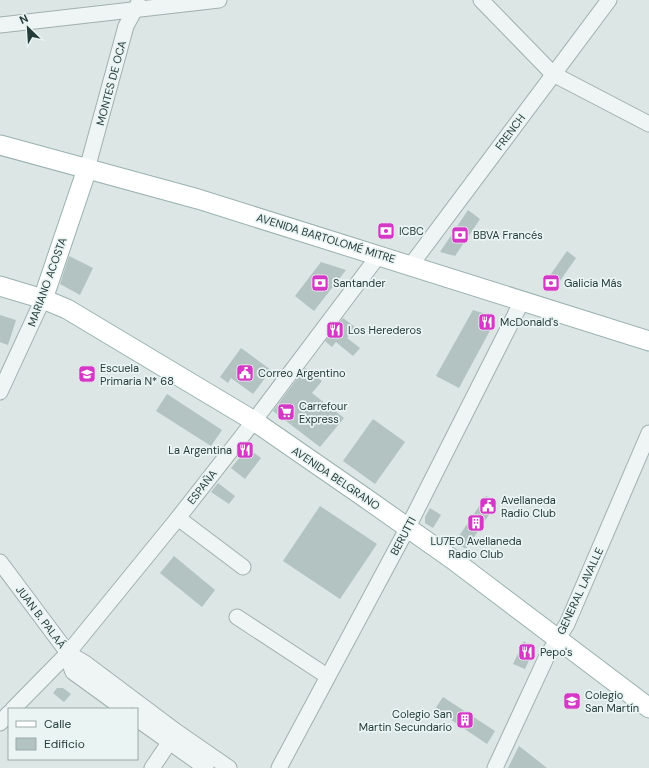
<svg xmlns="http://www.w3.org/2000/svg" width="649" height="768" font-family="'DM Sans',sans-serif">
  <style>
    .building { fill: #b2c3c1 }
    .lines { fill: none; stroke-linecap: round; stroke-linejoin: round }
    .minor-casing { stroke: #a1b0ae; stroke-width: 17 }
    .major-casing { stroke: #9ab2af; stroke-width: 21 }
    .minor { stroke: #eef5f4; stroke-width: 15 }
    .major { stroke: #fff; stroke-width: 19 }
    .labels { text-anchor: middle; stroke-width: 3.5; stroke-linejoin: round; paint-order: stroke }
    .street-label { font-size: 11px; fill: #253d3a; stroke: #eaf4f2 }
    .poi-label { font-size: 11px; fill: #253d3a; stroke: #eaf4f2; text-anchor: start }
  </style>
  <rect width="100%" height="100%" fill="#dbe6e5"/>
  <!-- building -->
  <g class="building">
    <polygon points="468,210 480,219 455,256 440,252"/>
    <polygon points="567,251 576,258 555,288 544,284"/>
    <polygon points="69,256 93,268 80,295 60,284"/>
    <polygon points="321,262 346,270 314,311 295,296"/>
    <polygon points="473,310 489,315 494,323 459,388 436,376"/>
    <polygon points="0,315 16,320 8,345 0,342"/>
    <polygon points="343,318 355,327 347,338 360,348 353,356 336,342 332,347 325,341"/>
    <polygon points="241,348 271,370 253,394 231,378 228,383 220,377"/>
    <polygon points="305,368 322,381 312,393 344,418 320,447 273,411"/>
    <polygon points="167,394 222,430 211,446 156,411"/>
    <polygon points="373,419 405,442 375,484 343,461"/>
    <polygon points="250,450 261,458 245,479 231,468 245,451"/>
    <polygon points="218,483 235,496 229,504 211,492"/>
    <polygon points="486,496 497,503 466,549 455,542"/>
    <polygon points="320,506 377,544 340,599 283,561"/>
    <polygon points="430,508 441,515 433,528 425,523 425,517"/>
    <polygon points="174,556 215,590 202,607 160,573"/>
    <polygon points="524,641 531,648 532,654 525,669 513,664"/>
    <polygon points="57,688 63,688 71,694 64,702 53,693"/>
    <polygon points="443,697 495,731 487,744 435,709"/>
    <polygon points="519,746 547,768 508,768"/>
  </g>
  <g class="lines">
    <defs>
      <g id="minor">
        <polyline points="481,0 553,74 649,124"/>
        <polyline points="0,25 219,0"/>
        <polyline points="87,169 126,26 138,4"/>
        <polyline points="411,265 609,0"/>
        <polyline points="0,392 43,299"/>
        <polyline points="178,518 243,567"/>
        <polyline points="0,562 68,653 85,663 177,732 229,768"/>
        <polyline points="237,617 327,676"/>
        <polyline points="68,653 70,664 73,672 124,709"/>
        <polyline points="13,709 68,653 178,518 254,421 379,255"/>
        <polyline points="137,719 206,768"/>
        <polyline points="0,723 9,713"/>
        <polyline points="152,768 175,734"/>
        <polyline points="279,768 408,527 522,301"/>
        <polyline points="495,768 547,656 567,624 649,433"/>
      </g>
      <g id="major">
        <polyline points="0,145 198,199 649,341"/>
        <polyline points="0,286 43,299 67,309 254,421 364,497 452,559 649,708"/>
        <polyline points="43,299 87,169"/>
      </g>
    </defs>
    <!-- minor casing -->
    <use href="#minor" class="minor-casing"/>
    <!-- major casing -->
    <use href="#major" class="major-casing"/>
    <!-- minor -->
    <use href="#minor" class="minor"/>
    <!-- major -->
    <use href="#major" class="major"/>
  </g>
  <!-- icons -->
  <defs>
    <symbol id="bank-square" viewBox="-11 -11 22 22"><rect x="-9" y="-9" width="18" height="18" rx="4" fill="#d339c5" stroke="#eaf4f2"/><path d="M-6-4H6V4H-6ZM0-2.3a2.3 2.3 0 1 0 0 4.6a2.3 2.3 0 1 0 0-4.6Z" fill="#fff"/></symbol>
    <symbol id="restaurant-square" viewBox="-11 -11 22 22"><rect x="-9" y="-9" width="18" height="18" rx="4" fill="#d339c5" stroke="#eaf4f2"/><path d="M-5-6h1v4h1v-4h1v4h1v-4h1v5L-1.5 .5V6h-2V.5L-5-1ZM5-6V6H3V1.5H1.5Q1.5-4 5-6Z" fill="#fff"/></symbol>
    <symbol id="civic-square" viewBox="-11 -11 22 22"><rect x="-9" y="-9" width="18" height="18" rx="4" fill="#d339c5" stroke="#eaf4f2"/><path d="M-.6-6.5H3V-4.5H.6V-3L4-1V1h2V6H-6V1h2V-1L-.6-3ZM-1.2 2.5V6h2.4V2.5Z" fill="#fff"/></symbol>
    <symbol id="school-square" viewBox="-11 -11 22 22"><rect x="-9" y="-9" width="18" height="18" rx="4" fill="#d339c5" stroke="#eaf4f2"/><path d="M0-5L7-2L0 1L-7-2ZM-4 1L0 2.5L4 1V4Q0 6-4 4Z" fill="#fff"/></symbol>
    <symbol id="supermarket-square" viewBox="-11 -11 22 22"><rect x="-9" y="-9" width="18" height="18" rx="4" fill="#d339c5" stroke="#eaf4f2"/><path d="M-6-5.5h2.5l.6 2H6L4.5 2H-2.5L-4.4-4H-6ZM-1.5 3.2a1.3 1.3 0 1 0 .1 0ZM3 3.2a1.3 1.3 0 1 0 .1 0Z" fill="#fff"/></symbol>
    <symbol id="building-square" viewBox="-11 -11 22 22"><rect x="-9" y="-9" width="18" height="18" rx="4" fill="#d339c5" stroke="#eaf4f2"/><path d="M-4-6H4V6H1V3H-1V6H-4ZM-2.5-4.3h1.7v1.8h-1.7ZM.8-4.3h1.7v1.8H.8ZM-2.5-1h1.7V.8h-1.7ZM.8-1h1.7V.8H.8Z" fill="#fff"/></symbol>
  </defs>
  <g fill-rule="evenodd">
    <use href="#bank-square" x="376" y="221" width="20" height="20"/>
    <use href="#bank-square" x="450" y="225" width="20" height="20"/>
    <use href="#bank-square" x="310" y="273" width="20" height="20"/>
    <use href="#bank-square" x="541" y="273" width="20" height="20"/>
    <use href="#restaurant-square" x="477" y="312" width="20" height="20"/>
    <use href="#restaurant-square" x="325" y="320" width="20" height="20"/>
    <use href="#civic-square" x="235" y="363" width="20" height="20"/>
    <use href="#school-square" x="77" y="364" width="20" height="20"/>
    <use href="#supermarket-square" x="276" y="402" width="20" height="20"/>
    <use href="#restaurant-square" x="235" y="440" width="20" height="20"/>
    <use href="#civic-square" x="478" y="496" width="20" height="20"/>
    <use href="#building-square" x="466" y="513" width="20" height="20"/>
    <use href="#restaurant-square" x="517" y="642" width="20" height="20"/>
    <use href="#school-square" x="562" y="691" width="20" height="20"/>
    <use href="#building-square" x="455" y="710" width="20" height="20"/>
  </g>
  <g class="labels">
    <!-- street labels -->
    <g class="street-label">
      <text transform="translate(111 83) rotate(-75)" y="4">MONTES DE OCA</text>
      <text transform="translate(510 132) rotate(-53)" y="4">FRENCH</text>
      <text transform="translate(326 238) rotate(17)" y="4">AVENIDA BARTOLOMÉ MITRE</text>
      <text transform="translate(47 282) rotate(-70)" y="4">MARIANO ACOSTA</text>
      <text transform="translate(336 478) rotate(34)" y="4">AVENIDA BELGRANO</text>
      <text transform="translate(202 487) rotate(-52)" y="4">ESPAÑA</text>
      <text transform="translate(403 536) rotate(-62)" y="4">BERUTTI</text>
      <text transform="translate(580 591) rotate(-65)" y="4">GENERAL LAVALLE</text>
      <text transform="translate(41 617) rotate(53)" y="4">JUAN B. PALAÁ</text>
    </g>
    <!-- poi labels -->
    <g class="poi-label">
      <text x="399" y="235">ICBC</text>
      <text x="473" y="239">BBVA Francés</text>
      <text x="333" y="287">Santander</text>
      <text x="564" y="287">Galicia Más</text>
      <text x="500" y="326">McDonald's</text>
      <text x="348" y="334">Los Herederos</text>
      <text x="100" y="372">Escuela<tspan x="100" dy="13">Primaria N* 68</tspan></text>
      <text x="258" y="377">Correo Argentino</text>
      <text x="299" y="410">Carrefour<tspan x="299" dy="13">Express</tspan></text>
      <text x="232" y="454" text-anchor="end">La Argentina</text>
      <text x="501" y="504">Avellaneda<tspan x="501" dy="13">Radio Club</tspan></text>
      <text x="476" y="545" text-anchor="middle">LU7EO Avellaneda<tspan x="476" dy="13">Radio Club</tspan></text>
      <text x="540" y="656">Pepo's</text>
      <text x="585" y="699">Colegio<tspan x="585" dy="13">San Martín</tspan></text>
      <text x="452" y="718" text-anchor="end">Colegio San<tspan x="452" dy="13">Martin Secundario</tspan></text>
    </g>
  </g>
  <!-- legend -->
  <rect x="8" y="708" width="130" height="52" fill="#eaf4f2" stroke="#9baba8"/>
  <rect x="16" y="721" width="20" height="6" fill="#ffffff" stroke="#9baba8"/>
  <text x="44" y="728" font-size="12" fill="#253d3a">Calle</text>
  <rect x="16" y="738" width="20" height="12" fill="#b2c3c1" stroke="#9baba8"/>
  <text x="44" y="748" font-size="12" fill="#253d3a">Edificio</text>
  <!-- north arrow -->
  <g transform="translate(28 28) rotate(335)" stroke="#eaf4f2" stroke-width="3" paint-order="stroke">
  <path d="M0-3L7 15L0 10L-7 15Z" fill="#253d3a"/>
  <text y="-6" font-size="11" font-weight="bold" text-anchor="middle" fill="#253d3a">N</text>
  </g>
</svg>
